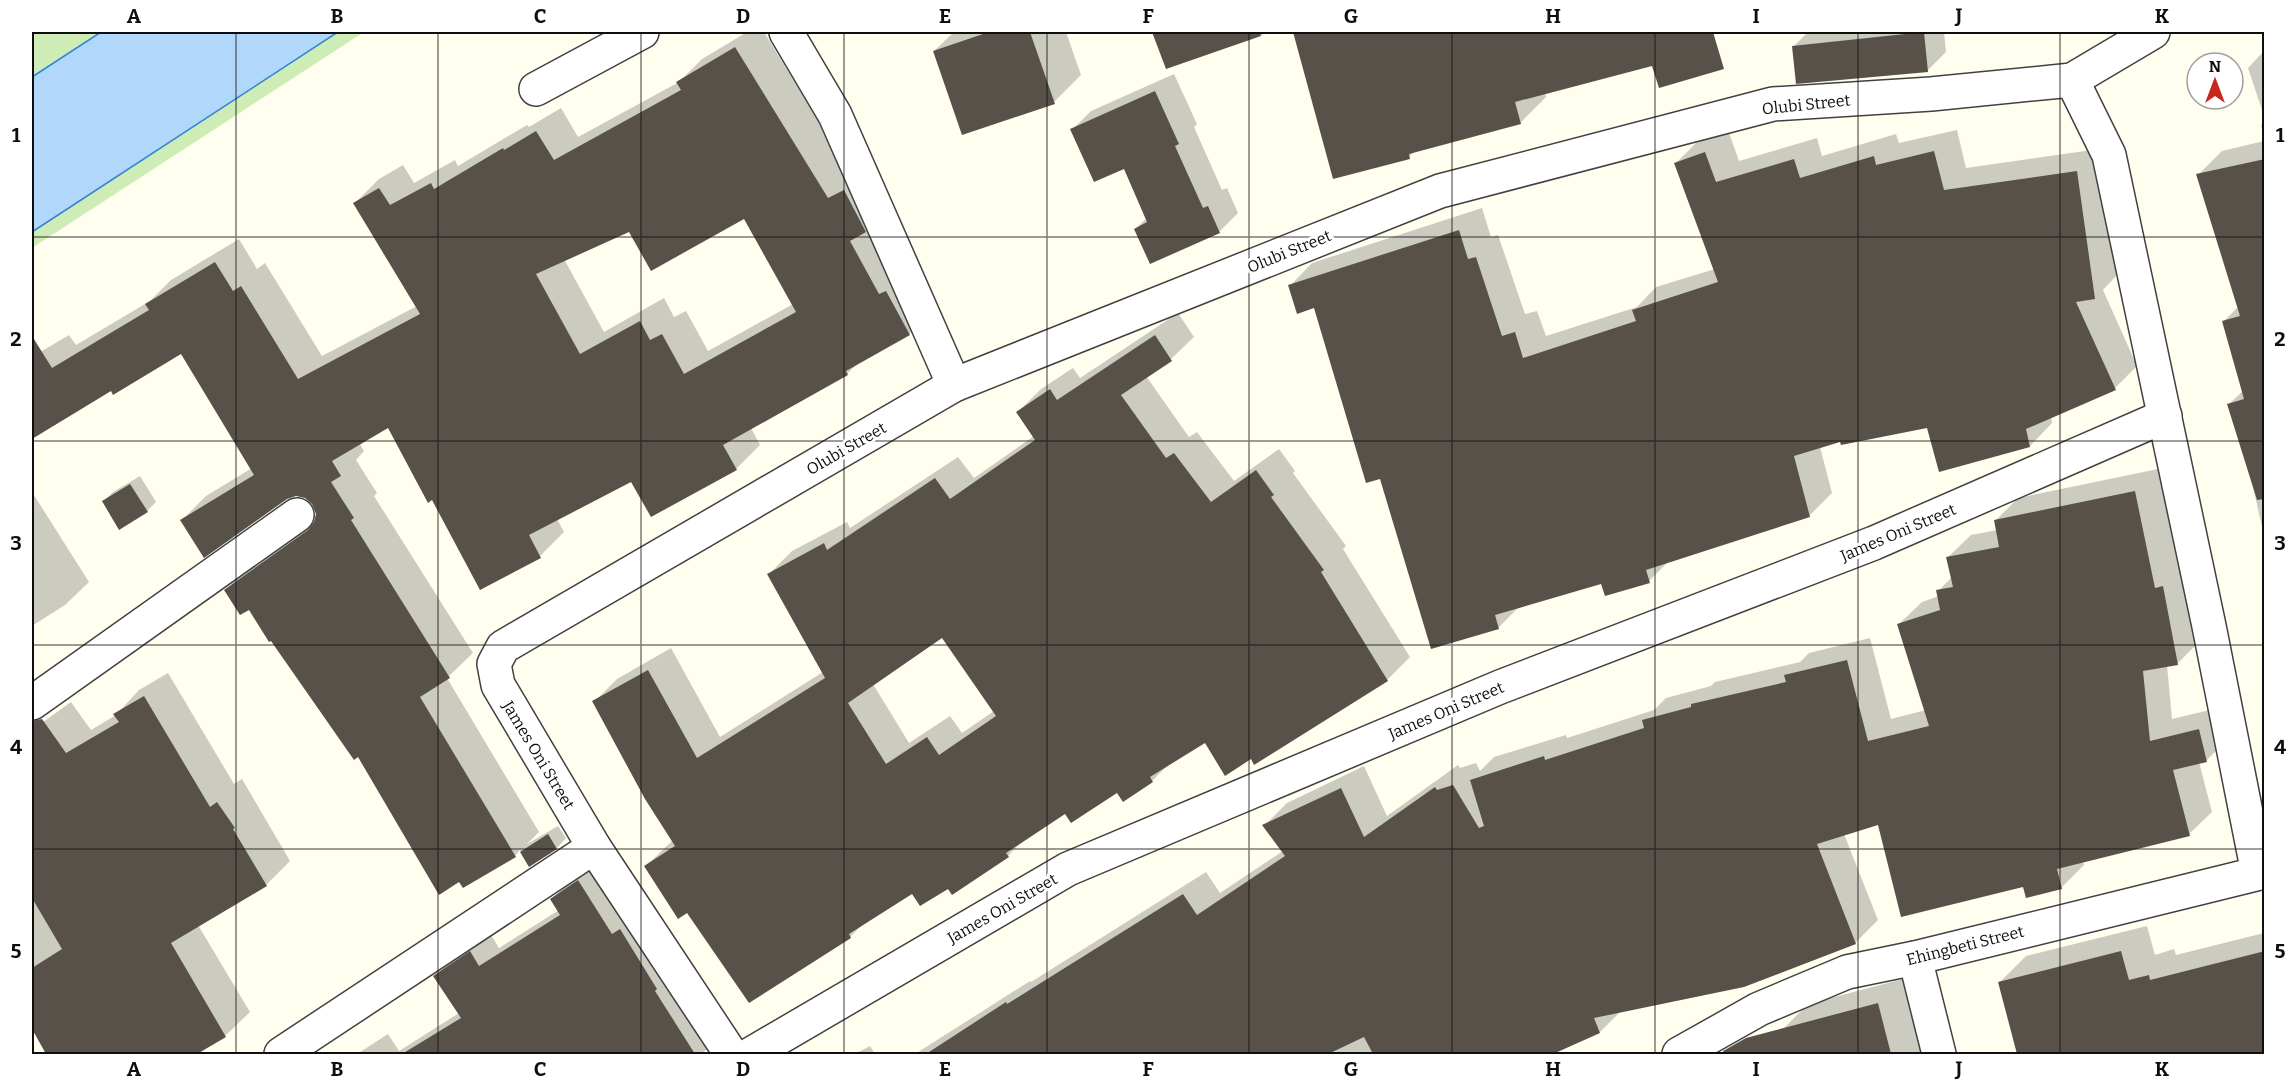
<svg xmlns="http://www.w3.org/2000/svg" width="2296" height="1086" font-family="Bitter,serif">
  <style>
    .green { fill: #cdecb6 }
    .water { fill: #b1d7fa; stroke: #3384d5; stroke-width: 1.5 }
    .shadow { fill: #0003; fill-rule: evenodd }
    .building { fill: #58514a; fill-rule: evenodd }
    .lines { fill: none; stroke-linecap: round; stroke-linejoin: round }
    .minor-casing { stroke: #414141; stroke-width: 36 }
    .minor { stroke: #fff; stroke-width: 33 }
    .grid { fill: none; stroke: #0e0e0e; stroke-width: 1.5; stroke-opacity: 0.55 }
    .labels { text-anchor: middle; stroke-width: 6; stroke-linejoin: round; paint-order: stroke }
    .street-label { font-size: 16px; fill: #0e0e0e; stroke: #fff }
    .neatline { fill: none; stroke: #0e0e0e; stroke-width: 2 }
    .grid-label { font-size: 20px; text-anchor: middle; font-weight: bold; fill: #0e0e0e }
  </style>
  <rect width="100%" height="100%" fill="#fffeef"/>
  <!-- green -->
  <g class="green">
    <polygon points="32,32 101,32 32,77"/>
    <polygon points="338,32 364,32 32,248 32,232"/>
  </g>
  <!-- water -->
  <polygon class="water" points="101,32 338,32 32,232 32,77"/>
  <!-- shadow -->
  <g class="shadow">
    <path d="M747,32h17l169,278 -24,24 -50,28 -12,12 -96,54 9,17 -24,24 -85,46 -19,-35 -75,39 7,13 -24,24 -107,-58 -45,-72 -28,18 4,7 -8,9 21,33 -3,3 99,157 -26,25 92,154 -12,12 31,-18 8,12 -9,10 -27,17 -10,-15 -5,6 -156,-101 -110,-147 -23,-18 23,-24 67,-47 1,-6 -3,-9 -9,-8 -10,-1 -113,25 24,-24 46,-28 -70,-116 -71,37 -79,48v-80l37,-22 7,10 74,-44 21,-21 68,-41 18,30 8,-6 57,93 95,-50 -62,-103 24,-24 24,-14 11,18 41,-23 3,6 69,-41 2,2 32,-19 17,29 101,-55 23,-23zM745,217l48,87 -85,47 -22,-40 -12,6 -10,-19 -60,34 -40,-73 65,-29z"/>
    <polygon points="954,32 1066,32 1081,75 1054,102 934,51"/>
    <polygon points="1153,32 1270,32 1167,68"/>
    <polygon points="1295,32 1659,32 1605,53 1545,93 1546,97 1520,123 1416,150 1409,157 1334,177"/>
    <polygon points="1808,32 1944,32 1946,52 1927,71 1793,47"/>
    <polygon points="2264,51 2264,116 2248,68"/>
    <polygon points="1174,74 1197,124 1194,127 1222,190 1227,188 1238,213 1219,232 1135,229 1147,218 1124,167 1072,130 1091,111"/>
    <polygon points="2264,122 2264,140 2261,125"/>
    <polygon points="1728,130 1739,161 1817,138 1822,156 1896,134 1899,143 1957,130 1966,168 2099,149 2117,275 2103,290 2137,366 2115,388 2051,417 2052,423 2030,446 1928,427 1841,441 1820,447 1832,493 1809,516 1669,561 1649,581 1602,582 1520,606 1498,628 1381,477 1315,306 1290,286 1312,263 1482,208 1491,237 1498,235 1525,314 1537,311 1546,336 1637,307 1656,287 1715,269 1676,163 1698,141"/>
    <polygon points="2264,141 2264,536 2250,473 2229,404 2244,390 2224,321 2239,306 2198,175 2222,151"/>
    <path d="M1178,313l16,24 -23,22 -25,17 43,61 8,-5 37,49 45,-32 16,22 -2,2 53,73 -3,3 67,108 -23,23 -136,77 -46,-16 -35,22 -18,18 -35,9 -52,22 -40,26 -17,18 -60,31 -35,5 -47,29 -16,16 -101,64 -61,-90 -42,-45 27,-26 -79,-138 23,-23 54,-31 49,89 103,-65 -54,-98 23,-23 55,-29 3,6 108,-71 16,21 60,-42 -16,-24 23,-23 32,-21 7,10zM943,635l51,76 -32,22 -12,-17 -41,27 -36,-59z"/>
    <polygon points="2158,469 2178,566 2186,564 2200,641 2178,663 2167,665 2172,719 2222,707 2229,737 2207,760 2199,762 2212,812 2189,834 2083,861 2084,865 2061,888 2024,885 1879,823 1844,834 1878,920 1855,943 1621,1011 1600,1032 1549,1054 915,1054 1030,981 1031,982 1206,872 1220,893 1283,851 1264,826 1287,803 1364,766 1387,816 1458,765 1460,768 1476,763 1480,771 1494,757 1566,735 1567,738 1654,710 1666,698 1711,686 1715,682 1800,662 1809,653 1870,638 1891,719 1926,710 1899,624 1922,602 1939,596 1938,591 1952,577 1948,557 1971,535 1997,530 1995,521 2018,498"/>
    <polygon points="140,476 156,502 147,511 104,501 113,492"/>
    <polygon points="32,492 89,582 65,605 32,626"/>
    <polygon points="168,673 234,784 242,779 290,861 266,885 198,925 250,1012 225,1036 194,1054 48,1054 32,1027 32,730 71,702 91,730 116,715 139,690"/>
    <polygon points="598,862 717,1039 702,1054 357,1054 388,1034 399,1051 459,1013 435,976 455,957 490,933 499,948 559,910 552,899 571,880"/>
    <polygon points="2147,926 2155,955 2174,949 2176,955 2264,933 2264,1054 2019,1054 2000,982 2026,956"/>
    <polygon points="1903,979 1911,1015 1917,1013 1931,1054 1790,1054 1783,1029 1808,1004"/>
    <polygon points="870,1046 875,1054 855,1054"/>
  </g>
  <!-- building -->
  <g class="building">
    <polygon points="989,32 1030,32 1055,104 962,135 933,51"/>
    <polygon points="1152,32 1260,32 1261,36 1166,69"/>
    <polygon points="1293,32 1713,32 1724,69 1659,88 1652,66 1515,102 1521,124 1409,154 1410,159 1333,179"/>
    <polygon points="1924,32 1928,72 1796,84 1792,46"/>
    <path d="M735,47l93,151 16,-8 22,42 -16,9 29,53 7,-3 24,44 -64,36 2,4 -125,70 14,25 -86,47 -20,-35 -102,53 12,23 -61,32 -48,-90 -4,3 -40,-75 -56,33 9,15 -10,6 23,36 -3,2 99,158 -30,19 96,160 -53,31 -4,-6 -20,13 -81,-138 -4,3 -83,-119 -2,1 -20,-32 -9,5 -16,-25 84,-60 6,-8 2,-8 -4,-10 -7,-6 -9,-2 -9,3 -83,59 -24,-38 74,-45 -73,-121 -68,41 -2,-4 -79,48v-103l20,32 97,-58 -4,-6 70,-42 18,29 8,-5 57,93 122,-65 -67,-111 26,-15 11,17 41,-22 3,6 69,-41 1,2 32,-19 18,29 127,-70 -5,-8zM744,219l52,93 -112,62 -22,-40 -12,6 -10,-19 -60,33 -44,-80 93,-42 22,39z"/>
    <polygon points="1155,91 1179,144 1175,146 1203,208 1208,206 1220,233 1150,264 1134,229 1147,222 1124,169 1094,182 1070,129"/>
    <polygon points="1934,151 1944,190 2077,171 2095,299 2076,302 2116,390 2026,429 2030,447 1939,472 1927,428 1841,445 1840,442 1794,456 1810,517 1646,570 1650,583 1605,596 1601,584 1495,615 1499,629 1431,649 1380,479 1366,483 1314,308 1297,314 1288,285 1459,230 1468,259 1476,257 1502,336 1515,332 1523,358 1636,321 1632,310 1718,282 1674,163 1705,152 1716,182 1794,159 1800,178 1874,156 1876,165"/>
    <polygon points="2265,159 2265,499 2257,500 2227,404 2244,399 2222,321 2240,316 2196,174"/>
    <path d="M1155,335l17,26 -51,34 45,63 8,-5 37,49 45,-32 18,25 -3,2 53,73 -3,2 67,109 -134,84 -3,-6 -26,17 -20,-33 -55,34 3,5 -30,20 -6,-9 -46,30 -6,-9 -59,39 3,4 -57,38 -4,-6 -28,17 -8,-12 -63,40 2,4 -102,65 -62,-90 -9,6 -34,-53 31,-20 -30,-47 -53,-98 56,-31 49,88 128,-80 -58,-104 57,-31 3,7 108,-72 15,21 85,-59 -19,-28 34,-23 7,11zM942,638l54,78 -57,39 -12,-18 -41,27 -38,-61z"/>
    <polygon points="130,484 148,512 119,530 102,501"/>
    <polygon points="2135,491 2155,588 2163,586 2178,665 2143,671 2150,741 2199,729 2207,762 2173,770 2190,836 2057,869 2062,889 2026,898 2023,887 1901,917 1878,825 1817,844 1856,944 1744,987 1594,1018 1600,1033 1553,1054 1373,1054 1364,1037 1328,1054 926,1054 1006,1002 1007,1004 1183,894 1197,915 1285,856 1262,825 1341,788 1364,837 1435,787 1437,790 1453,785 1479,828 1484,826 1470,780 1544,756 1545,760 1644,728 1642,720 1691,707 1691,704 1786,682 1784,675 1847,660 1868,741 1929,726 1897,624 1940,610 1936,590 1953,587 1946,557 1999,547 1994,520"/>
    <polygon points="144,696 210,807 217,802 235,828 233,829 267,886 171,943 226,1037 197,1054 46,1054 32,1029 32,968 62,949 32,898 32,721 42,719 66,753 119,722 113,714"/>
    <polygon points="548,834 557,849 529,867 520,852"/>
    <polygon points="578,880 612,934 620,929 657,989 655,991 695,1054 402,1054 461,1018 433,976 470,951 479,966 560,915 550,899"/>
    <polygon points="2121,951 2129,980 2149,975 2150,980 2265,951 2265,1054 2017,1054 1998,982"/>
    <polygon points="1878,1003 1891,1054 1724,1054 1723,1051 1746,1038"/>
  </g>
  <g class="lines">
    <defs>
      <g id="minor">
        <polyline points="786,32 835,115 954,385"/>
        <polyline points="2072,80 2109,155 2209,626 2258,873"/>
        <polyline points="536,89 642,32"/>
        <polyline points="32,703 297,515"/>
        <polyline points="1915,958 1939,1054"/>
        <polyline points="281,1054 594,847"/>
        <polyline points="731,1054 594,847 498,685 494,664 503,647 954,385 1440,191 1773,104 1931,94 2072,80 2153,32"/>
        <polyline points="751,1054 1068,869 1500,687 1874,543 2165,416"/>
        <polyline points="1679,1054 1759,1009 1847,972 1915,958 2264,872"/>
      </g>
    </defs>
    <!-- minor casing -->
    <use href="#minor" class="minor-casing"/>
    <!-- minor -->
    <use href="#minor" class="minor"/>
  </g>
  <!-- grid -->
  <path class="grid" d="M236,32v1022M438,32v1022M641,32v1022M844,32v1022M1047,32v1022M1249,32v1022M1452,32v1022M1655,32v1022M1858,32v1022M2060,32v1022M32,237h2232M32,441h2232M32,645h2232M32,849h2232"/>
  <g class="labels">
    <!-- street labels -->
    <g class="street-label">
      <text transform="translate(1806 104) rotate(-6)" y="6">Olubi Street</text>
      <text transform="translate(1289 251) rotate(-22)" y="6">Olubi Street</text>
      <text transform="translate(846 448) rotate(-30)" y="6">Olubi Street</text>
      <text transform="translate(1898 532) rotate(-23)" y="6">James Oni Street</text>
      <text transform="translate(1446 710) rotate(-23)" y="6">James Oni Street</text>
      <text transform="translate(539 755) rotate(59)" y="6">James Oni Street</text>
      <text transform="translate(1002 908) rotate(-30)" y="6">James Oni Street</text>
      <text transform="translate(1965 945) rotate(-14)" y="6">Ehingbeti Street</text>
    </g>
  </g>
  <!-- border -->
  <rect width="2296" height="1086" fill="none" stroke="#ffffff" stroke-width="66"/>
  <!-- north arrow -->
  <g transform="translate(2215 81)"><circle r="28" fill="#ffffff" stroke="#9f9f9f" stroke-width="1.5"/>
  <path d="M0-4.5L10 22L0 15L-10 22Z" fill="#c7271d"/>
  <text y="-9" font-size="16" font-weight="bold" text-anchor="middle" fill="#0e0e0e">N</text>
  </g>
  <rect x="33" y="33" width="2230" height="1020" class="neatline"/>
  <g class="grid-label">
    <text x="134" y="23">A</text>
    <text x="337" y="23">B</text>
    <text x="540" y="23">C</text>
    <text x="743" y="23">D</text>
    <text x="945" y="23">E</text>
    <text x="1148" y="23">F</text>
    <text x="1351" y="23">G</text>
    <text x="1553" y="23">H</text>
    <text x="1756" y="23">I</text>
    <text x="1959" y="23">J</text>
    <text x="2162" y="23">K</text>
    <text x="16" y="142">1</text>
    <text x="2280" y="142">1</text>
    <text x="16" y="346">2</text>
    <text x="2280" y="346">2</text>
    <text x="16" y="550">3</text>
    <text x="2280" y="550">3</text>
    <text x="16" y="754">4</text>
    <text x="2280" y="754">4</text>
    <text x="16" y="958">5</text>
    <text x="2280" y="958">5</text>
    <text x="134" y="1076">A</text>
    <text x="337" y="1076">B</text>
    <text x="540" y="1076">C</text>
    <text x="743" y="1076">D</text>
    <text x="945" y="1076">E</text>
    <text x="1148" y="1076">F</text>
    <text x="1351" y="1076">G</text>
    <text x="1553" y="1076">H</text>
    <text x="1756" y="1076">I</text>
    <text x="1959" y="1076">J</text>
    <text x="2162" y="1076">K</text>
  </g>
</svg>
